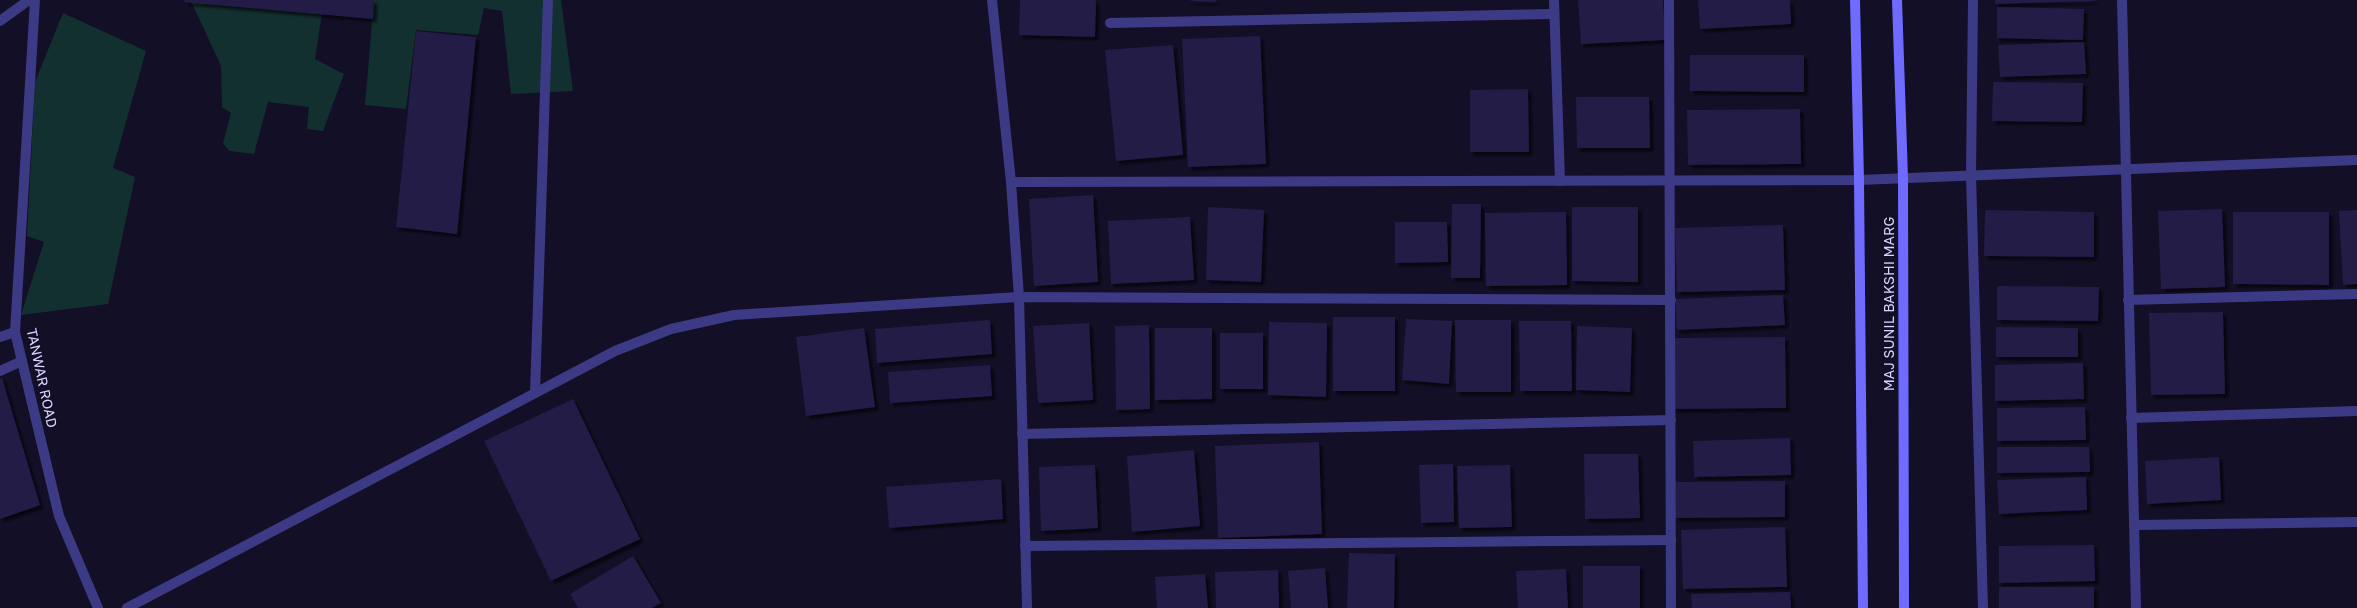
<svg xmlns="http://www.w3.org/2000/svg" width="2357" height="608" font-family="'Golos Text',sans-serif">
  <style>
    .green { fill: #12302f }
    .building { fill: #241b47; filter: url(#shadow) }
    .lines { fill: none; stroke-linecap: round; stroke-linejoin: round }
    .street { stroke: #3d3a85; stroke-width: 10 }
    .secondary { stroke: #6f6bff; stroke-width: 10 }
    .labels { text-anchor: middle; stroke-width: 4; stroke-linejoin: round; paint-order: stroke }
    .street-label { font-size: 14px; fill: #d9d4ff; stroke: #130f26 }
  </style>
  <defs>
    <filter id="shadow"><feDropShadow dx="3.5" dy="3.5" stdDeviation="1" flood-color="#0009"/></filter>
  </defs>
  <rect width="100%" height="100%" fill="#130f26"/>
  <!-- green -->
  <g class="green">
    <polygon points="374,0 561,0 573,91 511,94 502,11 484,8 478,35 416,30 406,109 365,105"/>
    <polygon points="191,1 322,13 315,59 344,74 323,131 307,129 309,107 268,102 254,154 229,151 223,143 231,113 222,107 221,66"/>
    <polygon points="63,13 146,51 113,168 135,177 108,304 21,315 44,242 27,236 35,82"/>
  </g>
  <!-- building -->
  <g class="building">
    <polygon points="185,0 374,0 373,19 184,2"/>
    <polygon points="1020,0 1096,0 1095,37 1019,35"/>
    <polygon points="1191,0 1216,0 1216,2 1191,1"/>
    <polygon points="1578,0 1663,0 1665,40 1581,44"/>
    <polygon points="1698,0 1790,0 1791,24 1700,29"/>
    <polygon points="1995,0 2095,0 2095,1 1995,4"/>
    <polygon points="1997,7 2084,9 2083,40 1997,38"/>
    <polygon points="416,31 476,37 457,234 396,227"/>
    <polygon points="1260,36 1266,164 1188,167 1182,39"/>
    <polygon points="2084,42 2086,74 2000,77 1998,45"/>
    <polygon points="1173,45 1183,155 1116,161 1105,50"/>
    <polygon points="1690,55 1804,55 1804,92 1690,91"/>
    <polygon points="1993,82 2083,83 2082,122 1992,121"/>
    <polygon points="1528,89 1529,152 1470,152 1470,90"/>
    <polygon points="1576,97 1649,97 1650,148 1577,148"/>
    <polygon points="1800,109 1801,164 1688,165 1687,110"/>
    <polygon points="1093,195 1098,282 1034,286 1029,199"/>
    <polygon points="1452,204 1481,204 1480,278 1451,278"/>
    <polygon points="1208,207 1264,210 1261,282 1206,280"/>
    <polygon points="1572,207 1638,207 1638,282 1572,281"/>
    <polygon points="2222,209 2225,287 2161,289 2158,211"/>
    <polygon points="1985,210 2094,212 2094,257 1984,256"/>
    <polygon points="2357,210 2357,284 2343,285 2339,211"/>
    <polygon points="1566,212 1567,285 1486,286 1485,213"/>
    <polygon points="2233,212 2329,212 2329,285 2233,284"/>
    <polygon points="1190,217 1194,280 1111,284 1108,221"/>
    <polygon points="1395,222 1447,222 1448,262 1395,263"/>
    <polygon points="1783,225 1785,290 1677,292 1675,228"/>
    <polygon points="1997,286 2099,287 2098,321 1997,320"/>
    <polygon points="1783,295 1785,325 1677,330 1675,299"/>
    <polygon points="2223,312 2225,394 2151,395 2149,313"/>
    <rect x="1333" y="317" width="62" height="74"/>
    <polygon points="1406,319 1452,321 1449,384 1402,380"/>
    <polygon points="990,320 992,354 877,363 875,329"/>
    <polygon points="1455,320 1511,320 1511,392 1456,392"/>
    <polygon points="1519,321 1571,321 1572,391 1520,391"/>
    <polygon points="1269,322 1327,323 1326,397 1268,395"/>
    <polygon points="1089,323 1093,400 1038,403 1033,326"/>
    <polygon points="1149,325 1150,409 1116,410 1115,326"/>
    <polygon points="1577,326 1632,328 1630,392 1576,390"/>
    <polygon points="1996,327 2078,328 2078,357 1996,357"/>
    <polygon points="864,328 875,407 806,416 796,337"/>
    <polygon points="1155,328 1212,328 1212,399 1155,400"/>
    <rect x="1220" y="333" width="43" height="56"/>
    <polygon points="1785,337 1786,408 1673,409 1673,338"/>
    <polygon points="2083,363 2084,399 1995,401 1995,365"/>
    <polygon points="990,365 992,396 890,403 888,372"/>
    <polygon points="2,378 40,505 0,519 0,379"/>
    <polygon points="573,399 640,539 551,581 484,441"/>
    <polygon points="2085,407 2086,440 1997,441 1997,408"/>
    <polygon points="1790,438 1791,475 1694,477 1693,441"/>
    <polygon points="1319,442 1322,534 1218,538 1215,446"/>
    <polygon points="1997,447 2089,447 2090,472 1997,473"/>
    <polygon points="1194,450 1200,526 1132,532 1127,456"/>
    <polygon points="1584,454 1638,454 1640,518 1585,519"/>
    <polygon points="2219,457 2221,500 2147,504 2145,461"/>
    <polygon points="1453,464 1454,522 1421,523 1419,465"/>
    <polygon points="1095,465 1098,528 1041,531 1039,467"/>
    <polygon points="1510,465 1512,527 1459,528 1457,466"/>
    <polygon points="2086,477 2087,510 1999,514 1997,480"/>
    <polygon points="1001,479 1003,519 889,528 886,487"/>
    <polygon points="1785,481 1785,517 1675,518 1675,482"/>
    <polygon points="1785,527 1787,587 1683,589 1681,530"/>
    <polygon points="2094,545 2095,581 1999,583 1999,546"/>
    <polygon points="1349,553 1395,554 1394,608 1347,608"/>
    <polygon points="633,556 661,603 652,608 578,608 570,594"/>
    <rect x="1583" y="566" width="57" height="42"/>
    <polygon points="1325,568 1328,608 1291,608 1288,571"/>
    <polygon points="1566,569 1568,608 1518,608 1516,571"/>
    <polygon points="1278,570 1279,608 1216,608 1215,572"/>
    <polygon points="1205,574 1208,608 1157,608 1155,577"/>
    <rect x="1999" y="587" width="95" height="21"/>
    <polygon points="1790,592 1791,608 1692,608 1691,594"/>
  </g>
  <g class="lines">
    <!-- street -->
    <g class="street">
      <polyline points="35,0 15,332 59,516 98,608"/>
      <polyline points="992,0 1011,182 1019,297 1027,608"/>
      <polyline points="1554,0 1560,181"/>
      <polyline points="1669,0 1671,608"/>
      <polyline points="1973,0 1971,175 1983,608"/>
      <polyline points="2122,0 2136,608"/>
      <polyline points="0,21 29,0"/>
      <polyline points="1110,23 1554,14"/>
      <polyline points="1011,182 1859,180 2357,160"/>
      <polyline points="2128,300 2357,294"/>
      <polyline points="0,337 15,332"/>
      <polyline points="0,371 22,361"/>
      <polyline points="535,393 548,0"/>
      <polyline points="2131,418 2357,411"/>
      <polyline points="1022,434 1671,420"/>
      <polyline points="2134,525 2357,522"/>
      <polyline points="1025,546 1671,540"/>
      <polyline points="127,608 615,351 671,329 734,315 1019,297 1671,300"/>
    </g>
    <!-- secondary -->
    <g class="secondary">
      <polyline points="1855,0 1859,180 1863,608"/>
      <polyline points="1897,0 1903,178 1904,608"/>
    </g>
  </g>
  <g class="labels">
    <!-- street labels -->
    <g class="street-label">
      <text transform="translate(1889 304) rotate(-90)" y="5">MAJ SUNIL BAKSHI MARG</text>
      <text transform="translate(42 378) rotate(78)" y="5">TANWAR ROAD</text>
    </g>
  </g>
</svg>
